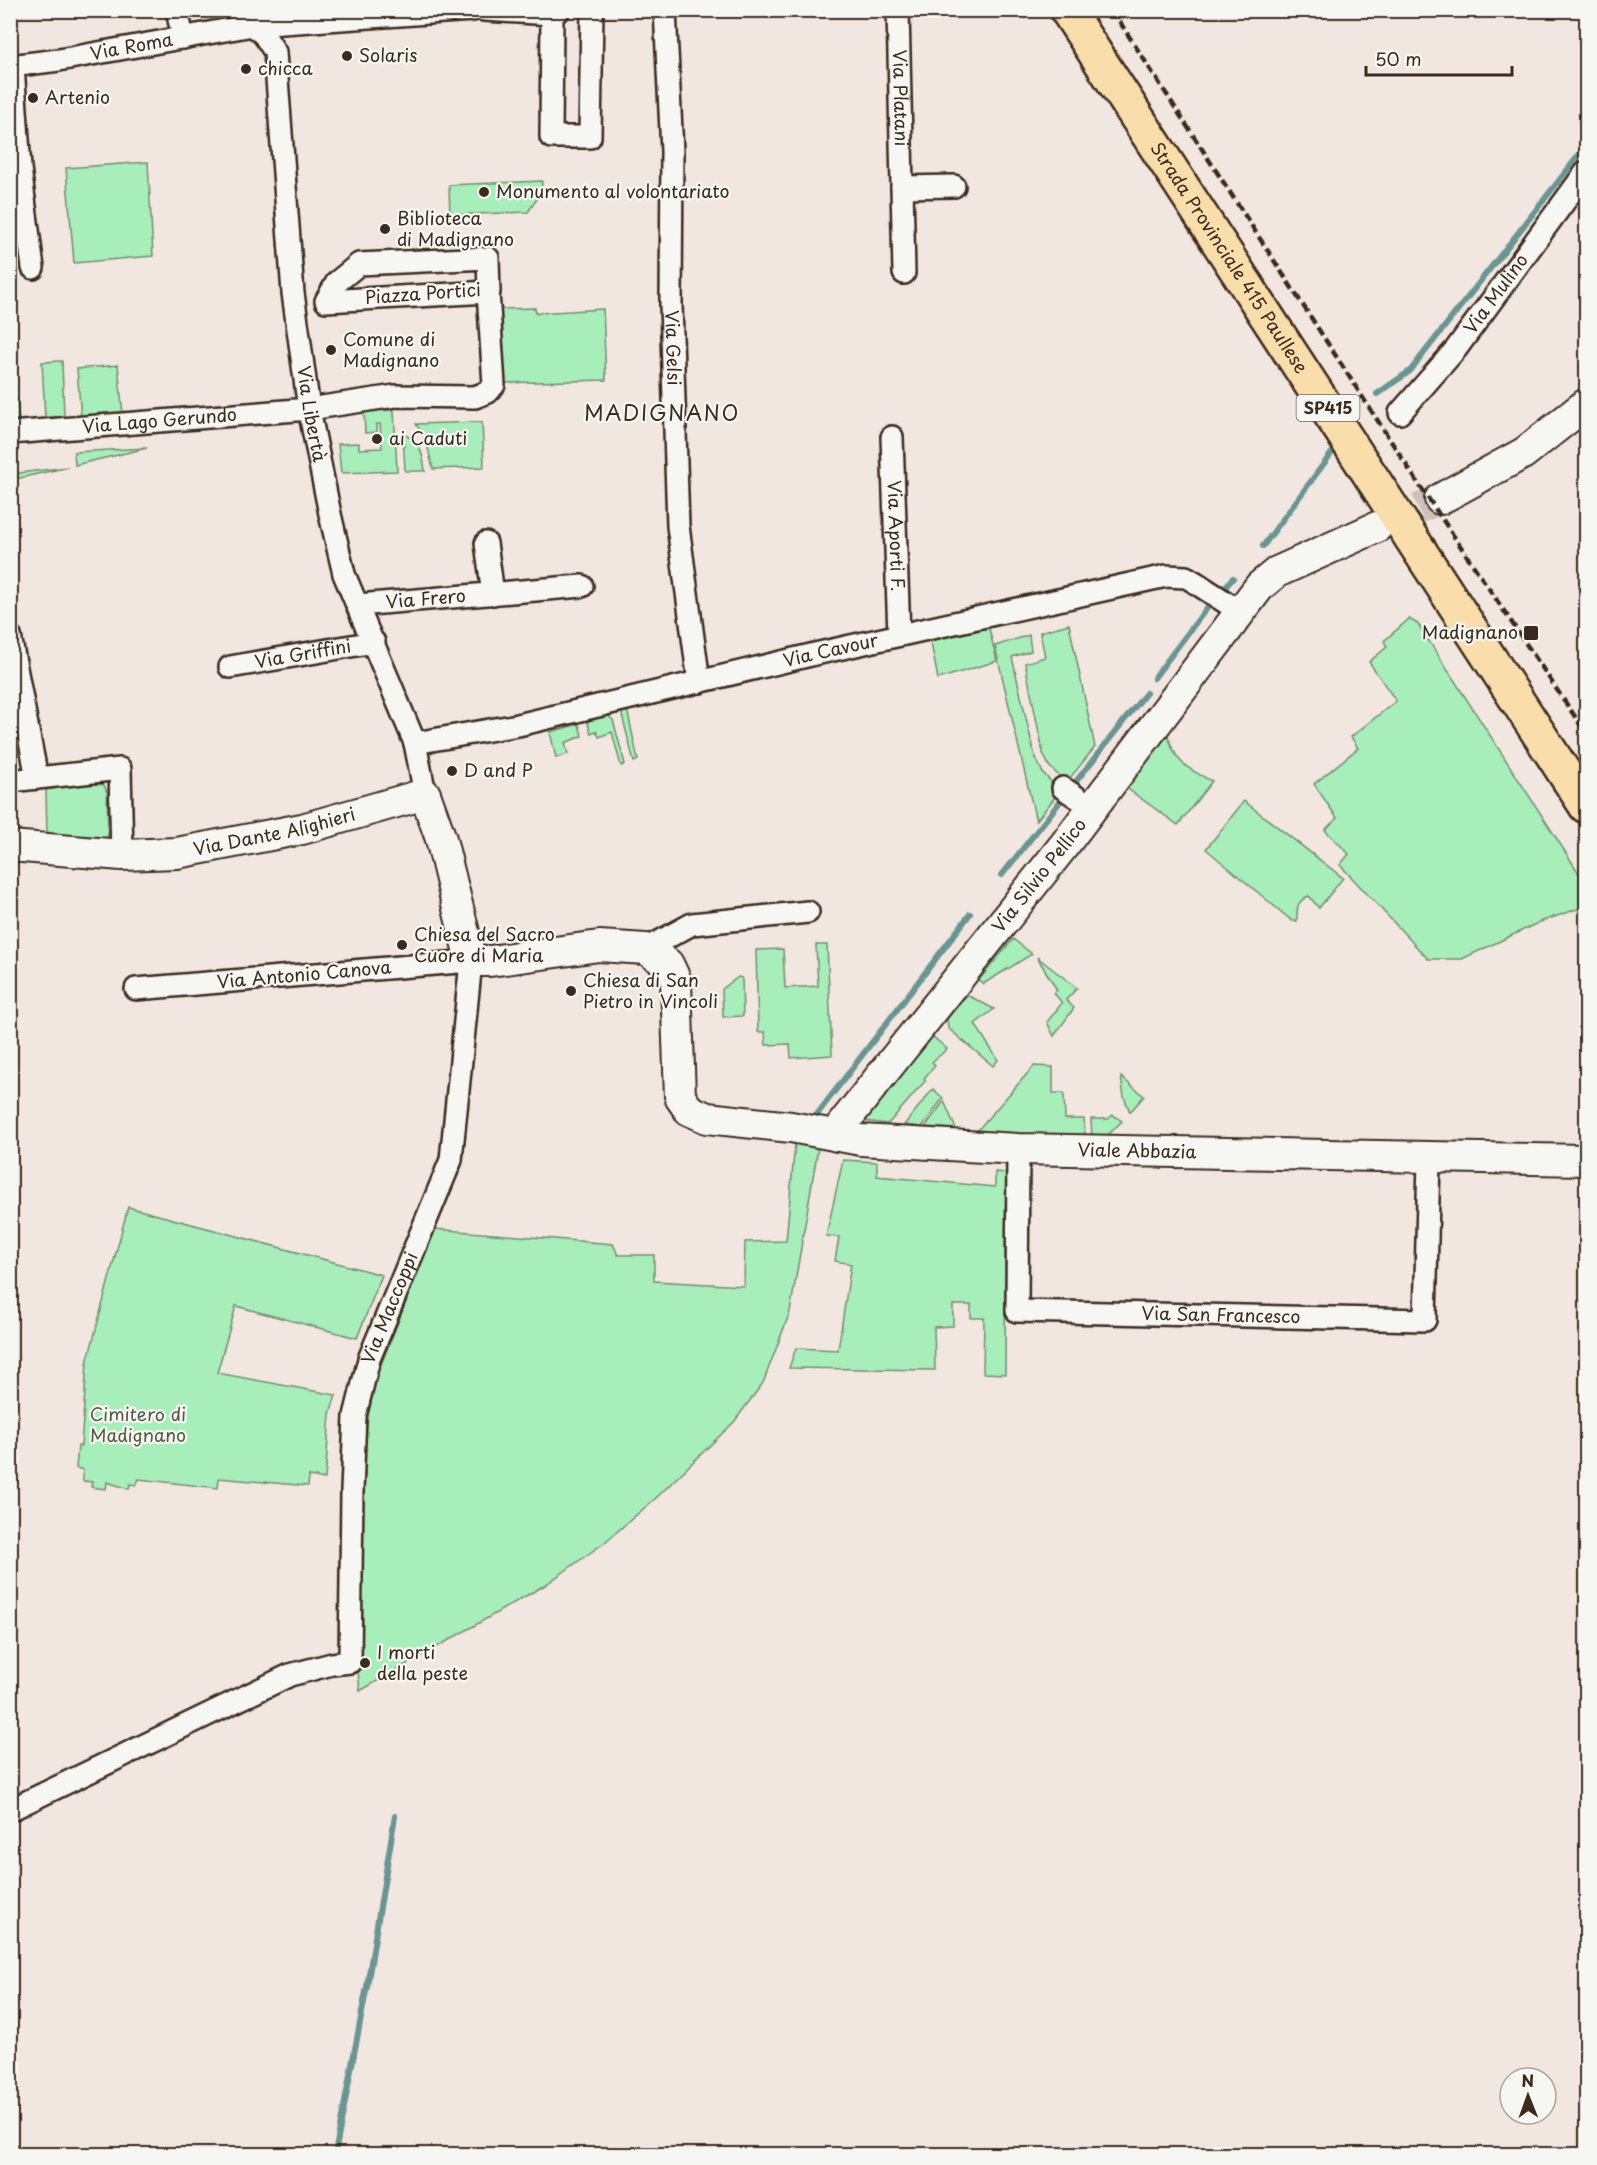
<svg xmlns="http://www.w3.org/2000/svg" width="1597" height="2165" font-family="'Playpen Sans',sans-serif">
  <style>
    .green { fill: #a8eeba; stroke: #728c6c; stroke-width: 1.5 }
    .lines { fill: none; stroke-linecap: round; stroke-linejoin: round }
    .stream { stroke: #6b9593; stroke-width: 6 }
    .secondary-tunnel { stroke: #cdc1b9; stroke-width: 30; stroke-dasharray: 30 15; stroke-linecap: butt }
    .street-casing { stroke: #3b2a1e; stroke-width: 26 }
    .secondary-casing { stroke: #3b2a1e; stroke-width: 34 }
    .primary-casing { stroke: #3b2a1e; stroke-width: 38 }
    .street { stroke: #f6f6f2; stroke-width: 21 }
    .secondary { stroke: #f6f6f2; stroke-width: 30 }
    .primary { stroke: #f9ddab; stroke-width: 33 }
    .rail { stroke: #3b2a1e; stroke-width: 4.5; stroke-dasharray: 9 4.5; stroke-linecap: butt }
    .poi-dot { fill: #3b2a1e; stroke: #f6f6f2; stroke-width: 2 }
    .labels { text-anchor: middle; stroke-width: 4.5; stroke-linejoin: round; paint-order: stroke }
    .shield { fill: #f6f6f2; stroke: #73675e; stroke-width: 1.5 }
    .shield-label { font-size: 16px; font-weight: bold; fill: #3b2a1e }
    .street-label { font-size: 18px; fill: #3b2a1e; stroke: #f6f6f2 }
    .poi-label { font-size: 18px; fill: #3b2a1e; stroke: #f6f6f2; text-anchor: start }
    .park-label { font-size: 18px; fill: #565b45; stroke: #f6f6f2 }
    .quarter-label { font-size: 21px; letter-spacing: 1.5px; fill: #3b2a1e; stroke: #f6f6f2 }
  </style>
  <rect width="100%" height="100%" fill="#f2e7e0"/>
  <filter id="ink" filterUnits="userSpaceOnUse"><feTurbulence type="fractalNoise" baseFrequency=".0167" numOctaves="2"/><feDisplacementMap in="SourceGraphic" scale="12" xChannelSelector="R" yChannelSelector="G"/><feConvolveMatrix kernelMatrix="1 2 1 2 8 2 1 2 1" color-interpolation-filters="sRGB"/></filter>
  <g filter="url(#ink)">
    <!-- green -->
    <g class="green">
      <polygon points="148,162 153,256 74,263 66,168"/>
      <polygon points="542,181 541,193 528,212 450,215 449,185"/>
      <polygon points="535,308 536,313 603,309 606,380 501,383 499,309"/>
      <polygon points="62,361 64,417 45,417 42,362"/>
      <polygon points="118,365 123,415 81,417 77,369"/>
      <polygon points="11,368 14,368 19,422 11,423"/>
      <polygon points="394,410 397,471 341,473 338,444 359,443 359,449 382,448 380,424 377,424 377,432 365,433 364,411"/>
      <polygon points="482,422 484,467 433,469 426,440 416,424"/>
      <path d="M403,434c17,7 20,19 22,37h-20z"/>
      <polygon points="147,448 75,465 74,452"/>
      <polygon points="68,467 11,480 11,474"/>
      <polygon points="1409,619 1418,624 1586,884 1586,906 1540,922 1462,959 1428,959 1340,865 1349,854 1325,830 1337,818 1314,784 1358,748 1351,737 1396,701 1369,662 1387,647 1384,641"/>
      <polygon points="988,624 997,661 938,679 930,638"/>
      <polygon points="1069,624 1095,747 1066,783 1049,766 1043,753 1025,663 1045,657 1040,632"/>
      <polygon points="1029,635 1031,651 1012,657 1035,757 1043,773 1060,791 1036,821 995,646"/>
      <polygon points="627,709 638,760 634,762 622,715 623,710"/>
      <polygon points="607,715 613,720 625,764 621,766 612,732 599,737 596,731 591,733 587,720"/>
      <polygon points="579,724 582,736 565,743 568,754 556,758 550,732"/>
      <path d="M1166,729c8,32 17,38 46,52l-34,44 -53,-38z"/>
      <polygon points="90,782 104,785 107,792 108,835 105,841 47,835 46,790"/>
      <path d="M1244,801l99,77 -24,30 -10,-12c-13,5 -12,13 -12,25h-5l-86,-72z"/>
      <polygon points="1013,939 1032,954 983,984 979,980"/>
      <polygon points="816,945 827,945 832,1055 791,1058 790,1044 766,1045 765,1032 758,1032 756,950 783,949 785,988 818,986"/>
      <polygon points="1037,957 1077,988 1066,1000 1074,1008 1054,1036 1047,1022 1062,1003 1054,993 1057,990"/>
      <polygon points="738,977 742,978 743,1016 723,1017 722,989"/>
      <polygon points="967,995 994,1009 975,1024 998,1060 993,1066 948,1028 947,1019"/>
      <polygon points="932,1036 947,1049 932,1062 935,1066 924,1078 926,1080 888,1124 864,1121 863,1119"/>
      <polygon points="1034,1066 1053,1067 1053,1093 1064,1093 1065,1119 1084,1119 1085,1137 976,1132"/>
      <polygon points="1121,1077 1144,1096 1130,1112 1124,1097"/>
      <polygon points="933,1089 943,1098 922,1127 904,1125"/>
      <polygon points="944,1101 956,1129 925,1127"/>
      <polygon points="1113,1115 1122,1121 1105,1138 1092,1138 1091,1119 1108,1119"/>
      <polygon points="795,1143 818,1148 790,1312 763,1383 734,1422 657,1497 604,1543 545,1585 360,1691 357,1661 362,1467 368,1416 377,1375 435,1229 613,1244 618,1255 654,1255 654,1281 744,1286 745,1242 786,1241"/>
      <polygon points="843,1160 877,1162 877,1176 995,1187 995,1172 1006,1173 1005,1374 983,1373 984,1318 971,1318 971,1305 953,1305 953,1326 934,1327 935,1370 789,1368 796,1348 838,1350 851,1264 835,1261 839,1237 826,1236"/>
      <polygon points="128,1207 382,1275 357,1338 236,1306 217,1373 336,1395 330,1414 325,1479 309,1476 308,1486 219,1478 218,1488 139,1479 136,1485 130,1484 129,1489 107,1482 106,1489 91,1487 92,1482 83,1481 83,1470 76,1468 78,1446 81,1446 87,1363"/>
    </g>
    <g class="lines">
      <!-- stream -->
      <g class="stream">
        <polyline points="1377,394 1410,371 1586,146"/>
        <polyline points="1263,546 1334,450"/>
        <polyline points="1154,678 1203,613 1233,578"/>
        <polyline points="1002,875 1146,693"/>
        <polyline points="815,1117 970,914"/>
        <polyline points="335,2154 367,1986 395,1816"/>
      </g>
      <!-- secondary-tunnel -->
      <polyline class="secondary-tunnel" points="1377,527 1440,499"/>
      <defs>
        <g id="street">
          <polyline points="177,10 183,38"/>
          <polyline points="484,10 552,14 559,10"/>
          <path id="s1" d="M665,10l7,141 -1,153 7,222 21,156"/>
          <path id="s2" d="M898,10l6,263"/>
          <polyline points="552,14 551,137 590,137 592,10"/>
          <path id="s3" d="M253,25l11,10 11,17 18,241 16,116 21,105 14,60 71,169 10,51"/>
          <path id="s4" d="M10,66l49,-6 194,-35 220,-15"/>
          <polyline points="13,66 20,168 33,268"/>
          <polyline points="902,187 954,186"/>
          <polygon points="488,258 489,292 326,301 337,282 359,264"/>
          <path id="s5" d="M1400,413l56,-64 130,-177"/>
          <path id="s6" d="M10,433l299,-24 86,-13 80,1 13,-5 6,-7 -6,-93"/>
          <path id="s7" d="M892,437l7,198"/>
          <polyline points="486,543 493,594"/>
          <path id="s8" d="M358,605l224,-19"/>
          <polyline points="10,636 37,778"/>
          <path id="s9" d="M230,667l144,-25"/>
          <path id="s10" d="M415,743l103,-18 297,-71 351,-78 20,1 7,4 46,30"/>
          <polyline points="10,781 120,769 122,855"/>
          <polyline points="1063,788 1078,798"/>
          <polyline points="646,949 692,924 808,912"/>
          <path id="s11" d="M1018,1149l-1,162 408,9 4,-161"/>
          <path id="s12" d="M10,1810l280,-135 42,-11 18,-2 2,-171 3,-75 14,-57 82,-199 20,-199 -335,28"/>
        </g>
        <g id="secondary">
          <polyline points="1440,499 1524,453 1586,404"/>
          <path id="s13" d="M10,846l112,9 55,-2 125,-24 123,-35 16,45 30,122h19l109,-15 47,3 22,15 8,17 4,116 9,13 18,8 84,9 70,13 157,9 568,11"/>
          <path id="s14" d="M837,1136l8,-15 220,-277 195,-258 17,-14 100,-45"/>
        </g>
        <g id="primary">
          <path id="s15" d="M1067,10l519,796"/>
        </g>
      </defs>
      <!-- street casing -->
      <use href="#street" class="street-casing"/>
      <!-- secondary casing -->
      <use href="#secondary" class="secondary-casing"/>
      <!-- primary casing -->
      <use href="#primary" class="primary-casing"/>
      <!-- street -->
      <use href="#street" class="street"/>
      <!-- secondary -->
      <use href="#secondary" class="secondary"/>
      <!-- primary -->
      <use href="#primary" class="primary"/>
      <!-- rail -->
      <polyline class="rail" points="1112,10 1420,486 1586,733"/>
    </g>
  </g>
  <!-- markers -->
  <g class="poi-dot">
    <circle cx="347" cy="56" r="6"/>
    <circle cx="246" cy="69" r="6"/>
    <circle cx="33" cy="98" r="6"/>
    <circle cx="484" cy="192" r="6"/>
    <circle cx="385" cy="229" r="6"/>
    <circle cx="331" cy="350" r="6"/>
    <circle cx="377" cy="439" r="6"/>
    <rect x="1523" y="625" width="16" height="16" rx="3"/>
    <circle cx="452" cy="771" r="6"/>
    <circle cx="402" cy="945" r="6"/>
    <circle cx="571" cy="991" r="6"/>
    <circle cx="365" cy="1663" r="6"/>
  </g>
  <g class="labels">
    <!-- shield labels -->
    <rect class="shield" x="1296.5" y="395" width="63" height="26" rx="4.5"/>
    <g class="shield-label">
      <text x="1328" y="414">SP415</text>
    </g>
    <!-- street labels -->
    <g class="street-label">
      <text dy="6" stroke="none"><textPath href="#s4" startOffset="123">Via Roma</textPath></text>
      <text dy="6" stroke="none"><textPath href="#s2" startOffset="88">Via Platani</textPath></text>
      <text dy="6" stroke="none"><textPath href="#s15" startOffset="296">Strada Provinciale 415 Paullese</textPath></text>
      <text transform="translate(423 294) rotate(-4)" y="6">Piazza Portici</text>
      <text dy="6" stroke="none"><textPath href="#s5" startOffset="153">Via Mulino</textPath></text>
      <text dy="6" stroke="none"><textPath href="#s1" startOffset="338">Via Gelsi</textPath></text>
      <text dy="6" stroke="none"><textPath href="#s3" startOffset="399">Via Libertà</textPath></text>
      <text dy="6" stroke="none"><textPath href="#s6" startOffset="150">Via Lago Gerundo</textPath></text>
      <text dy="6" stroke="none"><textPath href="#s7" startOffset="99">Via Aporti F.</textPath></text>
      <text dy="6" stroke="none"><textPath href="#s8" startOffset="68">Via Frero</textPath></text>
      <text dy="6" stroke="none"><textPath href="#s10" startOffset="426">Via Cavour</textPath></text>
      <text dy="6" stroke="none"><textPath href="#s9" startOffset="74">Via Griffini</textPath></text>
      <text dy="6" stroke="none"><textPath href="#s13" startOffset="267">Via Dante Alighieri</textPath></text>
      <text dy="6" stroke="none"><textPath href="#s14" startOffset="330">Via Silvio Pellico</textPath></text>
      <text transform="translate(304 975) rotate(-5)" y="6">Via Antonio Canova</text>
      <text dy="6" stroke="none"><textPath href="#s13" startOffset="1401">Viale Abbazia</textPath></text>
      <text dy="6" stroke="none"><textPath href="#s12" startOffset="732">Via Maccoppi</textPath></text>
      <text dy="6" stroke="none"><textPath href="#s11" startOffset="366">Via San Francesco</textPath></text>
    </g>
    <!-- poi labels -->
    <g class="poi-label">
      <text x="359" y="62">Solaris</text>
      <text x="258" y="75">chicca</text>
      <text x="45" y="104">Artenio</text>
      <text x="496" y="198">Monumento al volontariato</text>
      <text x="397" y="225">Biblioteca<tspan x="397" dy="21">di Madignano</tspan></text>
      <text x="343" y="346">Comune di<tspan x="343" dy="21">Madignano</tspan></text>
      <text x="389" y="445">ai Caduti</text>
      <text x="1518" y="639" text-anchor="end">Madignano</text>
      <text x="464" y="777">D and P</text>
      <text x="414" y="941">Chiesa del Sacro<tspan x="414" dy="21">Cuore di Maria</tspan></text>
      <text x="583" y="987">Chiesa di San<tspan x="583" dy="21">Pietro in Vincoli</tspan></text>
      <text x="377" y="1659">I morti<tspan x="377" dy="21">della peste</tspan></text>
    </g>
    <!-- park labels -->
    <g class="park-label">
      <text x="138" y="1421">Cimitero di<tspan x="138" dy="21">Madignano</tspan></text>
    </g>
    <!-- quarter labels -->
    <g class="quarter-label">
      <text x="662" y="421">MADIGNANO</text>
    </g>
  </g>
  <!-- margin -->
  <rect width="1597" height="2165" fill="none" stroke="#f6f6f2" stroke-width="36"/>
  <rect x="18" y="18" width="1561" height="2129" fill="none" stroke="#3b2a1e" stroke-width="2" filter="url(#ink)"/>
  <!-- north arrow -->
  <g transform="translate(1528 2096) rotate(359)"><circle r="28" fill="#f6f6f2" stroke="#aba49d" stroke-width="1.5"/>
  <path d="M0-4.5L10 22L0 15L-10 22Z" fill="#3b2a1e"/>
  <text y="-9" font-size="16" font-weight="bold" text-anchor="middle" fill="#3b2a1e">N</text>
  </g>
  <!-- scale -->
  <path d="M1366 66v9h146v-9" fill="none" stroke="#3b2a1e" stroke-width="3"/>
  <text x="1375" y="66" font-size="18" fill="#3b2a1e" stroke="#f6f6f2" stroke-width="4.5" paint-order="stroke">50 m</text>
</svg>
